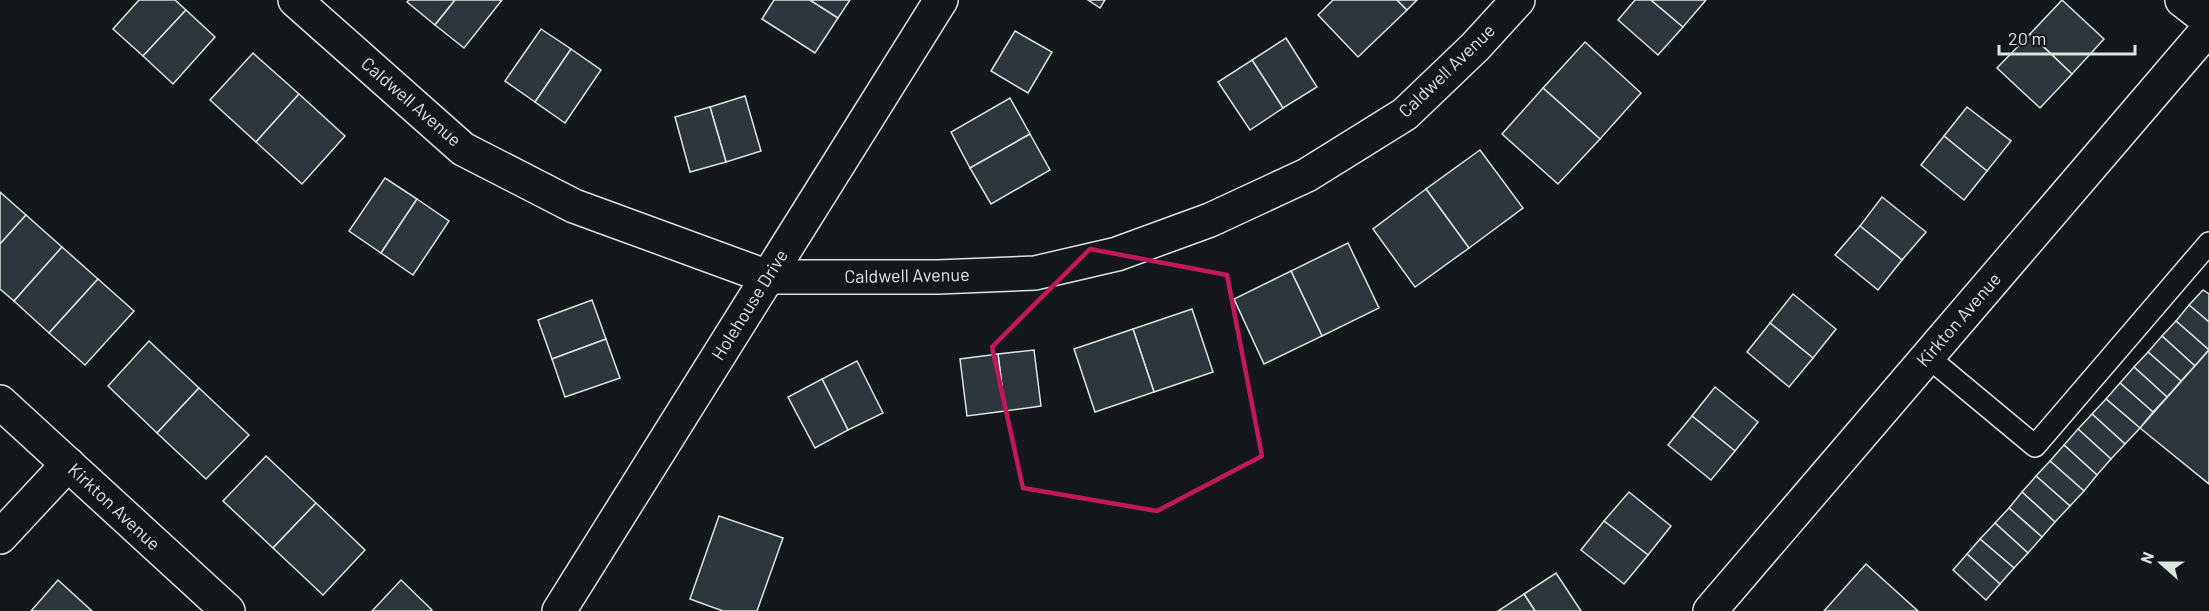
<svg xmlns="http://www.w3.org/2000/svg" width="2209" height="611" font-family="Barlow,sans-serif">
  <style>
    .building { fill: #2c363c; stroke: #d8e6dc; stroke-width: 1.5 }
    .lines { fill: none; stroke-linecap: round; stroke-linejoin: round }
    .lane-casing { stroke: #d8e6dc; stroke-width: 24 }
    .street-casing { stroke: #d8e6dc; stroke-width: 36 }
    .secondary-casing { stroke: #d8e6dc; stroke-width: 36 }
    .lane { stroke: #14181c; stroke-width: 21 }
    .street { stroke: #14181c; stroke-width: 33 }
    .secondary { stroke: #14181c; stroke-width: 33 }
    .marked { fill: none; stroke: #c2185b; stroke-width: 4.5; stroke-linejoin: round }
    .labels { text-anchor: middle; stroke-width: 4.5; stroke-linejoin: round; paint-order: stroke }
    .street-label { font-size: 18px; fill: #d8e6dc; stroke: #14181c }
  </style>
  <rect width="100%" height="100%" fill="#14181c"/>
  <!-- building -->
  <g class="building">
    <polygon points="139,0 175,0 186,10 143,56 113,29"/>
    <polygon points="409,0 455,0 435,25 407,2"/>
    <polygon points="455,0 502,0 464,48 435,25"/>
    <polygon points="774,0 810,0 838,18 815,53 762,19"/>
    <polygon points="810,0 850,0 838,18"/>
    <polygon points="1088,0 1105,0 1100,8"/>
    <polygon points="1333,0 1397,0 1407,10 1358,57 1318,15"/>
    <polygon points="1397,0 1417,0 1407,10"/>
    <polygon points="1635,0 1651,0 1683,27 1658,55 1618,20"/>
    <polygon points="1651,0 1706,0 1683,27"/>
    <polygon points="2062,0 2104,39 2072,74 2030,34"/>
    <polygon points="186,10 215,37 173,84 143,56"/>
    <polygon points="541,29 571,49 535,102 505,81"/>
    <polygon points="1015,31 1052,52 1028,93 991,71"/>
    <polygon points="2030,34 2072,74 2040,108 1997,68"/>
    <polygon points="1286,38 1317,87 1283,108 1252,60"/>
    <polygon points="1585,42 1641,93 1600,139 1543,88"/>
    <polygon points="571,49 601,70 565,123 535,102"/>
    <polygon points="253,53 299,94 256,142 210,100"/>
    <polygon points="1252,60 1283,108 1250,130 1218,82"/>
    <polygon points="1543,88 1600,139 1558,184 1502,134"/>
    <polygon points="299,94 345,136 302,184 256,142"/>
    <polygon points="745,96 761,151 726,162 710,107"/>
    <polygon points="1010,98 1030,134 970,168 951,132"/>
    <polygon points="710,107 726,162 690,172 675,117"/>
    <polygon points="1967,107 2011,141 1987,171 1944,136"/>
    <polygon points="1030,134 1050,170 991,204 970,168"/>
    <polygon points="1944,136 1987,171 1964,200 1921,165"/>
    <polygon points="1480,150 1523,208 1469,248 1426,189"/>
    <polygon points="385,178 417,199 381,253 349,231"/>
    <polygon points="1426,189 1469,248 1415,287 1373,229"/>
    <polygon points="0,192 26,215 0,244"/>
    <polygon points="1882,197 1926,232 1902,260 1860,226"/>
    <polygon points="417,199 449,221 413,275 381,253"/>
    <polygon points="26,215 62,247 14,301 0,289 0,244"/>
    <polygon points="1860,226 1902,260 1878,290 1835,255"/>
    <polygon points="1348,243 1379,308 1322,336 1291,271"/>
    <polygon points="62,247 98,279 49,333 14,301"/>
    <polygon points="1291,271 1322,336 1264,364 1234,299"/>
    <polygon points="98,279 134,311 85,365 49,333"/>
    <polygon points="2203,290 2209,294 2209,322 2189,305"/>
    <polygon points="1793,294 1836,329 1813,358 1770,323"/>
    <polygon points="592,300 606,339 552,359 538,320"/>
    <polygon points="2189,305 2209,322 2209,350 2176,321"/>
    <polygon points="1192,309 1213,372 1154,392 1133,329"/>
    <polygon points="2176,321 2209,350 2195,366 2162,336"/>
    <polygon points="1770,323 1813,358 1789,387 1747,352"/>
    <polygon points="1133,329 1154,392 1095,412 1074,349"/>
    <polygon points="2162,336 2195,366 2181,381 2148,352"/>
    <polygon points="606,339 620,378 565,397 552,359"/>
    <polygon points="149,341 199,388 157,433 108,386"/>
    <polygon points="1034,350 1041,406 1005,411 998,354"/>
    <polygon points="2209,350 2209,484 2140,428"/>
    <polygon points="2148,352 2181,381 2167,397 2134,367"/>
    <polygon points="998,354 1005,411 967,416 960,359"/>
    <polygon points="857,361 883,413 848,430 822,379"/>
    <polygon points="2134,367 2167,397 2153,412 2120,383"/>
    <polygon points="822,379 848,430 815,448 788,397"/>
    <polygon points="2120,383 2153,412 2140,428 2106,399"/>
    <polygon points="1715,387 1758,422 1735,451 1692,416"/>
    <polygon points="199,388 249,435 206,479 157,433"/>
    <polygon points="2106,399 2140,428 2125,444 2092,414"/>
    <polygon points="2092,414 2125,444 2111,459 2078,429"/>
    <polygon points="1692,416 1735,451 1711,480 1668,445"/>
    <polygon points="2078,429 2111,459 2097,475 2064,445"/>
    <polygon points="2064,445 2097,475 2084,491 2050,461"/>
    <polygon points="266,456 316,503 273,548 223,501"/>
    <polygon points="2050,461 2084,491 2070,506 2036,476"/>
    <polygon points="2036,476 2070,506 2055,522 2022,492"/>
    <polygon points="1629,492 1671,526 1648,555 1604,521"/>
    <polygon points="2022,492 2055,522 2042,537 2009,508"/>
    <polygon points="316,503 365,550 323,595 273,548"/>
    <polygon points="2009,508 2042,537 2028,553 1995,523"/>
    <polygon points="719,516 783,538 757,611 723,611 690,599"/>
    <polygon points="1604,521 1648,555 1624,584 1581,550"/>
    <polygon points="1995,523 2028,553 2014,568 1980,539"/>
    <polygon points="1980,539 2014,568 2000,584 1967,554"/>
    <polygon points="1967,554 2000,584 1986,600 1953,570"/>
    <polygon points="1866,564 1918,611 1824,611"/>
    <polygon points="1556,573 1581,611 1535,611 1524,594"/>
    <polygon points="58,580 92,611 31,611"/>
    <polygon points="401,580 432,610 430,611 372,611"/>
    <polygon points="1524,594 1535,611 1498,611"/>
  </g>
  <g class="lines">
    <defs>
      <polyline id="lane" points="1928,357 2035,446 2209,243"/>
      <g id="street">
        <polyline points="295,0 463,149 574,206 768,277 938,277 1035,273 1117,254 1210,220 1307,175 1405,114 1475,47 1518,0"/>
        <polyline points="0,402 228,611"/>
        <polyline points="0,537 68,464"/>
        <polyline points="559,611 941,0"/>
        <polyline points="1710,611 2209,28"/>
      </g>
      <polyline id="secondary" points="2182,0 2209,21"/>
    </defs>
    <!-- lane casing -->
    <use href="#lane" class="lane-casing"/>
    <!-- street casing -->
    <use href="#street" class="street-casing"/>
    <!-- secondary casing -->
    <use href="#secondary" class="secondary-casing"/>
    <!-- lane -->
    <use href="#lane" class="lane"/>
    <!-- street -->
    <use href="#street" class="street"/>
    <!-- secondary -->
    <use href="#secondary" class="secondary"/>
  </g>
  <!-- marked area -->
  <path class="marked" d="M1090,249l137,26 35,181 -105,55 -134,-23 -31,-141z"/>
  <g class="labels">
    <!-- street labels -->
    <g class="street-label">
      <text transform="translate(1447 71) rotate(-44)" y="6">Caldwell Avenue</text>
      <text transform="translate(411 102) rotate(41)" y="6">Caldwell Avenue</text>
      <text transform="translate(907 276) rotate(-1)" y="6">Caldwell Avenue</text>
      <text transform="translate(750 305) rotate(-58)" y="6">Holehouse Drive</text>
      <text transform="translate(1959 320) rotate(-49)" y="6">Kirkton Avenue</text>
      <text transform="translate(114 507) rotate(43)" y="6">Kirkton Avenue</text>
    </g>
  </g>
  <!-- north arrow -->
  <g transform="translate(2161 563) rotate(291)" stroke="#14181c" stroke-width="4.5" paint-order="stroke">
  <path d="M0-4.5L10 22L0 15L-10 22Z" fill="#d8e6dc"/>
  <text y="-9" font-size="16" font-weight="bold" text-anchor="middle" fill="#d8e6dc">N</text>
  </g>
  <!-- scale -->
  <path d="M1999 45v9h136v-9" fill="none" stroke="#d8e6dc" stroke-width="3"/>
  <text x="2008" y="45" font-size="18" fill="#d8e6dc" stroke="#14181c" stroke-width="4.5" paint-order="stroke">20 m</text>
</svg>
